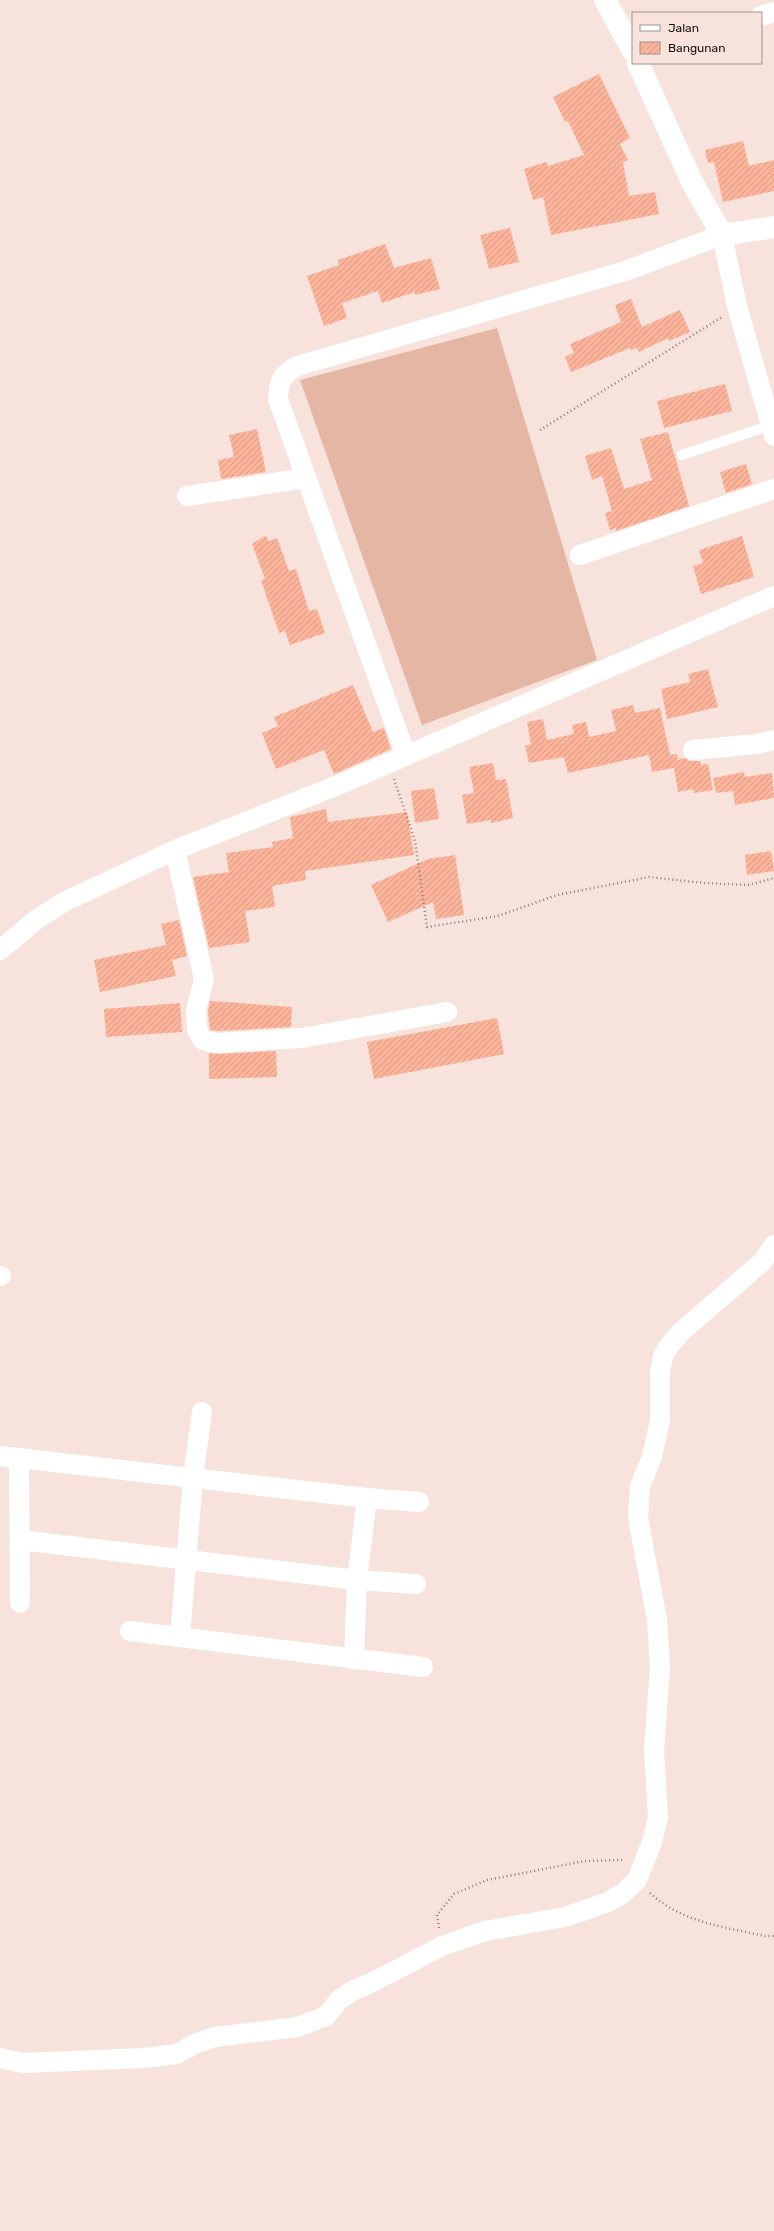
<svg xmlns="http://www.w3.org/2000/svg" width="774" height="2231" font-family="Rubik,sans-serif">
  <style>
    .pitch { fill: #e6b6a5 }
    .building { fill: url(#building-hatch) }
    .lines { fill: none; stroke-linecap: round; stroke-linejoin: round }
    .path { stroke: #8c7f7a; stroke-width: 2.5; stroke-dasharray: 1 3; stroke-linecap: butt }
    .service { stroke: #fff; stroke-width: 10 }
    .minor { stroke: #fff; stroke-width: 20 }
    .tertiary { stroke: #fff; stroke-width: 22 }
  </style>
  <defs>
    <pattern id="building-hatch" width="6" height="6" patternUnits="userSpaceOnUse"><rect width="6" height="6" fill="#feb49b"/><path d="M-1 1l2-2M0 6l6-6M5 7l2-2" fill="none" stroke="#d99a84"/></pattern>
  </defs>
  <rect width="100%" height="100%" fill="#f7e3dc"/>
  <!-- pitch -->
  <polygon class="pitch" points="497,328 597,660 422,725 300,380"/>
  <!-- building -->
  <g class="building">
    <polygon points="599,74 630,138 620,144 628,160 623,162 629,196 655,192 659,214 551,235 543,197 533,200 524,169 546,162 548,166 584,155 568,121 565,122 553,97"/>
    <polygon points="743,141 749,166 774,160 774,191 723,202 714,162 708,163 705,150"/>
    <polygon points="510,228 519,262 489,269 480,235"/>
    <polygon points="385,244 394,268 431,258 440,289 415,295 415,292 382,303 378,291 342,303 347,318 324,326 307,276 339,265 338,260"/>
    <polygon points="631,299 642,327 680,310 690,332 669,341 668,338 639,352 637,348 631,350 630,348 571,372 565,357 574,353 570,344 621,322 615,305"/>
    <polygon points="725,384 732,411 664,428 657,401"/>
    <polygon points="257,429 266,472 221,479 218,460 234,457 229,435"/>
    <polygon points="668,432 689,506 616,531 616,528 610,530 605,513 612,511 602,476 592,480 585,456 611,448 624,489 652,480 640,439"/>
    <polygon points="746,464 752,484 726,493 720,472"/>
    <polygon points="266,535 268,541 277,538 289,571 296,569 309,611 317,609 325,633 290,645 285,631 279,633 261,580 265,579 252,544"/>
    <polygon points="742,536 754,577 701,594 693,566 703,563 699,550"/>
    <polygon points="708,669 718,707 667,719 661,689 690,682 688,674"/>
    <polygon points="353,685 373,732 384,728 391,749 334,774 324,750 276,769 262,733 278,726 274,717"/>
    <polygon points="633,705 635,713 660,708 670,755 677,754 678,760 685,758 689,761 700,761 701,765 708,764 713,790 694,793 693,789 678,792 674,768 652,772 649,755 568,773 564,757 529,763 525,746 531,744 527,722 543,719 547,740 574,734 572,725 586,722 589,737 616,731 611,710"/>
    <polygon points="493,763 496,780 506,779 513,818 491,823 491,820 467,824 462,795 474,793 469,767"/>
    <polygon points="744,772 745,777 772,773 774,798 735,805 733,791 716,793 713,778"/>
    <polygon points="434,788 439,819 415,823 411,791"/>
    <polygon points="326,809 328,822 407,812 414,855 305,871 306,880 272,886 275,907 245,911 250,942 209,948 193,877 229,872 226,853 273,847 272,842 293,838 290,817"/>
    <polygon points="771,851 774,871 747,875 745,855"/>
    <polygon points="455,855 464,915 436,919 433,902 388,922 371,885 428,859"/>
    <polygon points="179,920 187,956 172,960 176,976 100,992 94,960 166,945 161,924"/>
    <polygon points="210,1001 292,1007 291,1027 217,1031 210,1030 208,1011"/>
    <polygon points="180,1003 182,1032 106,1037 104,1009"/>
    <polygon points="497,1018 504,1054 374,1079 367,1042"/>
    <polygon points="276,1051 277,1077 209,1079 209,1053 217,1054"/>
  </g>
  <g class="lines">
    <!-- path -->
    <g class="path">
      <polyline points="540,430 722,317"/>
      <polyline points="394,779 415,841 427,927 498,916 557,895 649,877 704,883 749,885 774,878"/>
      <path d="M650,1893c31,29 74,34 115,43h9"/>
      <polyline points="439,1928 437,1915 454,1894 487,1880 585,1861 624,1860"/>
    </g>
    <!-- service -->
    <polyline class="service" points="682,455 771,425"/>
    <!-- minor -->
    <g class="minor">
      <polyline points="761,16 774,12"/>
      <polyline points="187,496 306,478"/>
      <polyline points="580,555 774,489"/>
      <polyline points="693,750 756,744 774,740"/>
      <path d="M406,756l-128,-357c1,-19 3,-23 19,-33l328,-95 97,-36 15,71 37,130"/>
      <polyline points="175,850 204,979 196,1010 197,1030 203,1040 216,1043 302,1038 447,1012"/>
      <polyline points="0,950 37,919 64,902 175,850 343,783 774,596"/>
      <polyline points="0,1276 1,1276"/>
      <polyline points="0,1456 367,1498 419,1502"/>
      <polyline points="19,1458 20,1603"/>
      <polyline points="20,1540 357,1580 416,1584"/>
      <polyline points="130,1631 423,1667"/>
      <polyline points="180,1637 193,1478 202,1412"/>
      <polyline points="354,1660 357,1580 367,1498"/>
      <polyline points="0,2058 23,2063 145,2058 177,2054 195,2044 214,2037 298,2027 326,2016 339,2000 352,1991 373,1982 442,1946 485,1931 565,1917 588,1909 608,1902 622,1894 637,1880 652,1842 658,1817 654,1750 660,1666 657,1620 638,1518 640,1486 652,1457 660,1420 660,1371 663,1356 669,1346 681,1332 762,1262 774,1245"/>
    </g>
    <!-- tertiary -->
    <g class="tertiary">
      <polyline points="605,0 633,51"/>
      <polyline points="638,63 692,182 722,235 774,227"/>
    </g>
  </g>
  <!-- legend -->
  <rect x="632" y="12" width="130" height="52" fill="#f7e3dc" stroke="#9f908b"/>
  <rect x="640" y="25" width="20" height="6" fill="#ffffff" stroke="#9f908b"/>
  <text x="668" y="32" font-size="12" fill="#1a1311">Jalan</text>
  <rect x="640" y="42" width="20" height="12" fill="url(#building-hatch)" stroke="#9f908b"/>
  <text x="668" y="52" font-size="12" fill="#1a1311">Bangunan</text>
</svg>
